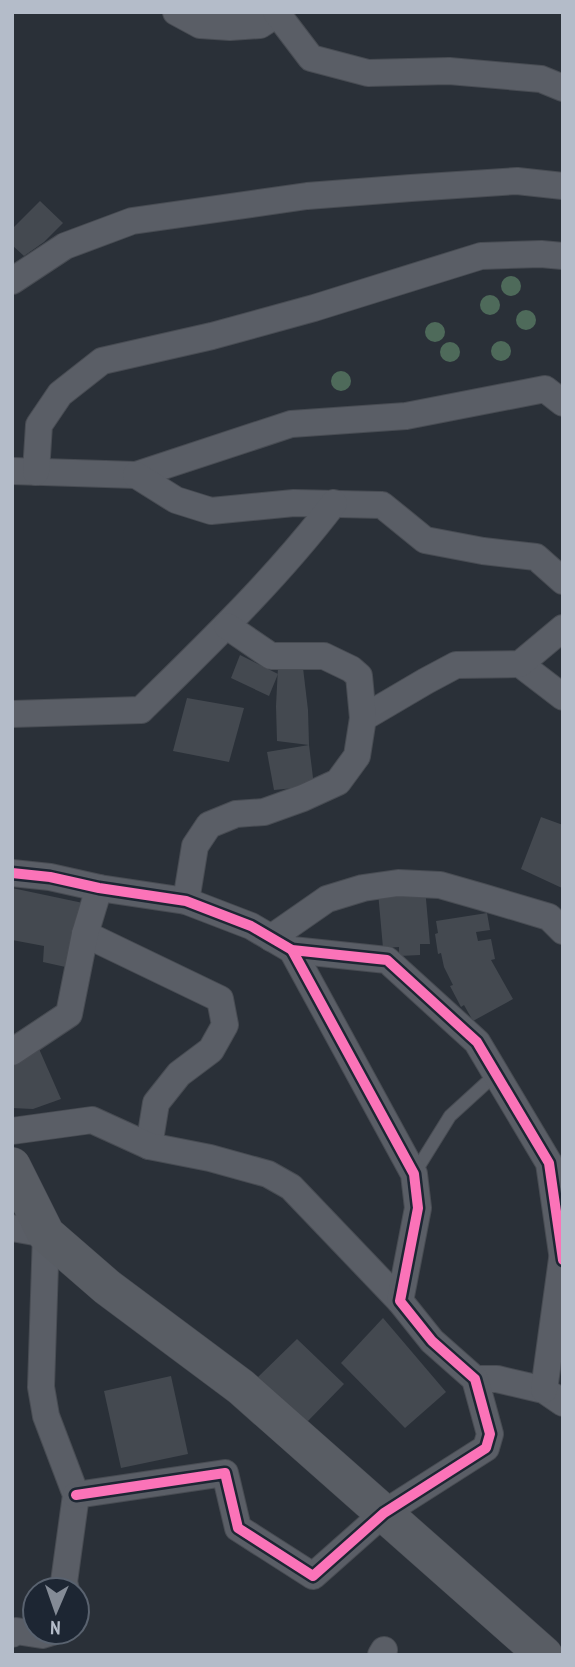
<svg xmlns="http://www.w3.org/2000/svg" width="575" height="1667" font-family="'PT Sans Narrow',sans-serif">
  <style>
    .building { fill: #444950 }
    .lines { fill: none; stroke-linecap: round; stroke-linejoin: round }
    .lane-casing { stroke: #484c53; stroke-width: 14 }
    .street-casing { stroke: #484c53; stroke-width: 28 }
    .secondary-casing { stroke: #484c53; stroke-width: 38 }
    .lane { stroke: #5a5e66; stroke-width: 12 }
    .street { stroke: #5a5e66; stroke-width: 26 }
    .secondary { stroke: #595d64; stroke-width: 37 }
    .cycleway-casing { stroke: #1d2633; stroke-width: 15 }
    .cycleway { stroke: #fb73b8; stroke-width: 10 }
    .tree { fill: #4e6a5a }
  </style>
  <rect width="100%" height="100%" fill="#2a3038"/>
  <!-- building -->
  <g class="building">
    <polygon points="40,201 63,223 44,242 24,256 12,245 12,229"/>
    <polygon points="240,655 278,674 269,696 231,678"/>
    <polygon points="278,667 303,668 308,710 309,745 277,741 276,706"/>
    <polygon points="187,698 244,708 229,762 173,751"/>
    <polygon points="309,745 314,786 274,790 267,752"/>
    <polygon points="541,817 563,825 562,888 521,869"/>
    <polygon points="12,888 83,903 70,968 43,962 44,946 12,940"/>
    <polygon points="425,888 430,944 420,944 420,955 399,956 399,947 383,948 378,892"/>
    <polygon points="487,913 490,930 476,932 478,941 491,939 495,959 491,960 513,999 473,1021 464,1005 461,1007 450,986 453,985 444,967 441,953 438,954 435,934 438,933 436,921"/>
    <polygon points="36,1042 61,1099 33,1109 12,1108 12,1059"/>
    <polygon points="383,1318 446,1392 405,1428 341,1363"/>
    <polygon points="297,1339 344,1384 307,1422 257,1378"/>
    <polygon points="171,1376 188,1454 121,1468 104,1391"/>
  </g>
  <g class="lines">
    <defs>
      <polyline id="lane" points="414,1174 450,1116 496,1074"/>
      <g id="street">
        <polyline points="176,12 200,25 230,27 260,25 277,14"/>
        <polyline points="276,12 311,58 368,73 449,71 541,79 563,88"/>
        <polyline points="12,281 65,246 132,221 307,196 411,188 517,181 563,186"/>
        <polyline points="12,471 136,475 291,424 406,416 545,389 563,403"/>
        <polyline points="36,472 39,425 60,394 102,361 212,336 314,308 481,256 541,254 563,256"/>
        <polyline points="136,475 176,500 211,511 294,503 382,505 425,540 483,551 536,557 563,581"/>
        <polyline points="520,664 563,697"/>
        <path d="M12,714l129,-4c67,-66 135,-131 193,-207"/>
        <polyline points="363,718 426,681 456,665 520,664 563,628"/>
        <polyline points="12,873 50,877 99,888 186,901 251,926 292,950 387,960 477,1042 549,1163 563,1260"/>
        <polyline points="186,901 195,846 209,825 236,814 264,812 303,798 338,782 357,756 363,718 359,676 351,669 324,656 271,656 227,626"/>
        <polyline points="85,934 220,999 225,1025 211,1050 179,1074 156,1103 149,1146"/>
        <polyline points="271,938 327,899 363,888 398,883 440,885 482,897 549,917 563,931"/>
        <polyline points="12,1052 69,1014 85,934 99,888"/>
        <polyline points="12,1131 92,1120 149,1146 210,1158 268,1174 291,1187 400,1301"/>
        <polyline points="12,1228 46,1234 41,1387 46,1416 76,1495 64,1582 66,1590"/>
        <polyline points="475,1379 497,1379 544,1390 563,1403"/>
        <polyline points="544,1390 562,1259"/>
        <polyline points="76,1495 225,1473 238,1528 313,1576 384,1513 486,1448 490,1434 475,1379 432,1341 400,1301 418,1208 414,1174 292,950"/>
        <polyline points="12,1634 16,1631 42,1635 52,1632"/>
        <polyline points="381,1655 384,1650"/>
      </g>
      <polyline id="secondary" points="12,1166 46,1234 107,1287 241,1387 544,1655"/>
    </defs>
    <!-- lane casing -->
    <use href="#lane" class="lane-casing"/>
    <!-- street casing -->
    <use href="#street" class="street-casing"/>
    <!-- secondary casing -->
    <use href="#secondary" class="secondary-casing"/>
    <!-- lane -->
    <use href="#lane" class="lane"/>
    <!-- street -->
    <use href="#street" class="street"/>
    <!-- secondary -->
    <use href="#secondary" class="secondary"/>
    <defs>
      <g id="cycleway">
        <polyline points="12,873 50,877 99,888 186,901 251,926 292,950 387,960 477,1042 549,1163 563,1260"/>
        <polyline points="76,1495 225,1473 238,1528 313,1576 384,1513 486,1448 490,1434 475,1379 432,1341 400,1301 418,1208 414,1174 292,950"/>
      </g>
    </defs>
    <!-- cycleway casing -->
    <use href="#cycleway" class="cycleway-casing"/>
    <!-- cycleway -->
    <use href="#cycleway" class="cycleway"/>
  </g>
  <!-- trees -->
  <g class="tree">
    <circle cx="511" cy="286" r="10"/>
    <circle cx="490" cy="305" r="10"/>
    <circle cx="526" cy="320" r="10"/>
    <circle cx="435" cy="332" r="10"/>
    <circle cx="501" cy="351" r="10"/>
    <circle cx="450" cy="352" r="10"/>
    <circle cx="341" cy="381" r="10"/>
  </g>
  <!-- border -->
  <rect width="575" height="1667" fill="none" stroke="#b4bcc9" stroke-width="28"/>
  <!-- north arrow -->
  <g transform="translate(56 1611) rotate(182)"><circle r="33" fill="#1d2633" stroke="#59626f" stroke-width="2"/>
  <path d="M0-5L12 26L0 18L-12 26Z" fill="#848b96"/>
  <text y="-10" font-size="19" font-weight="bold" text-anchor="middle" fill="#b4bcc9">N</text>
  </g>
</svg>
